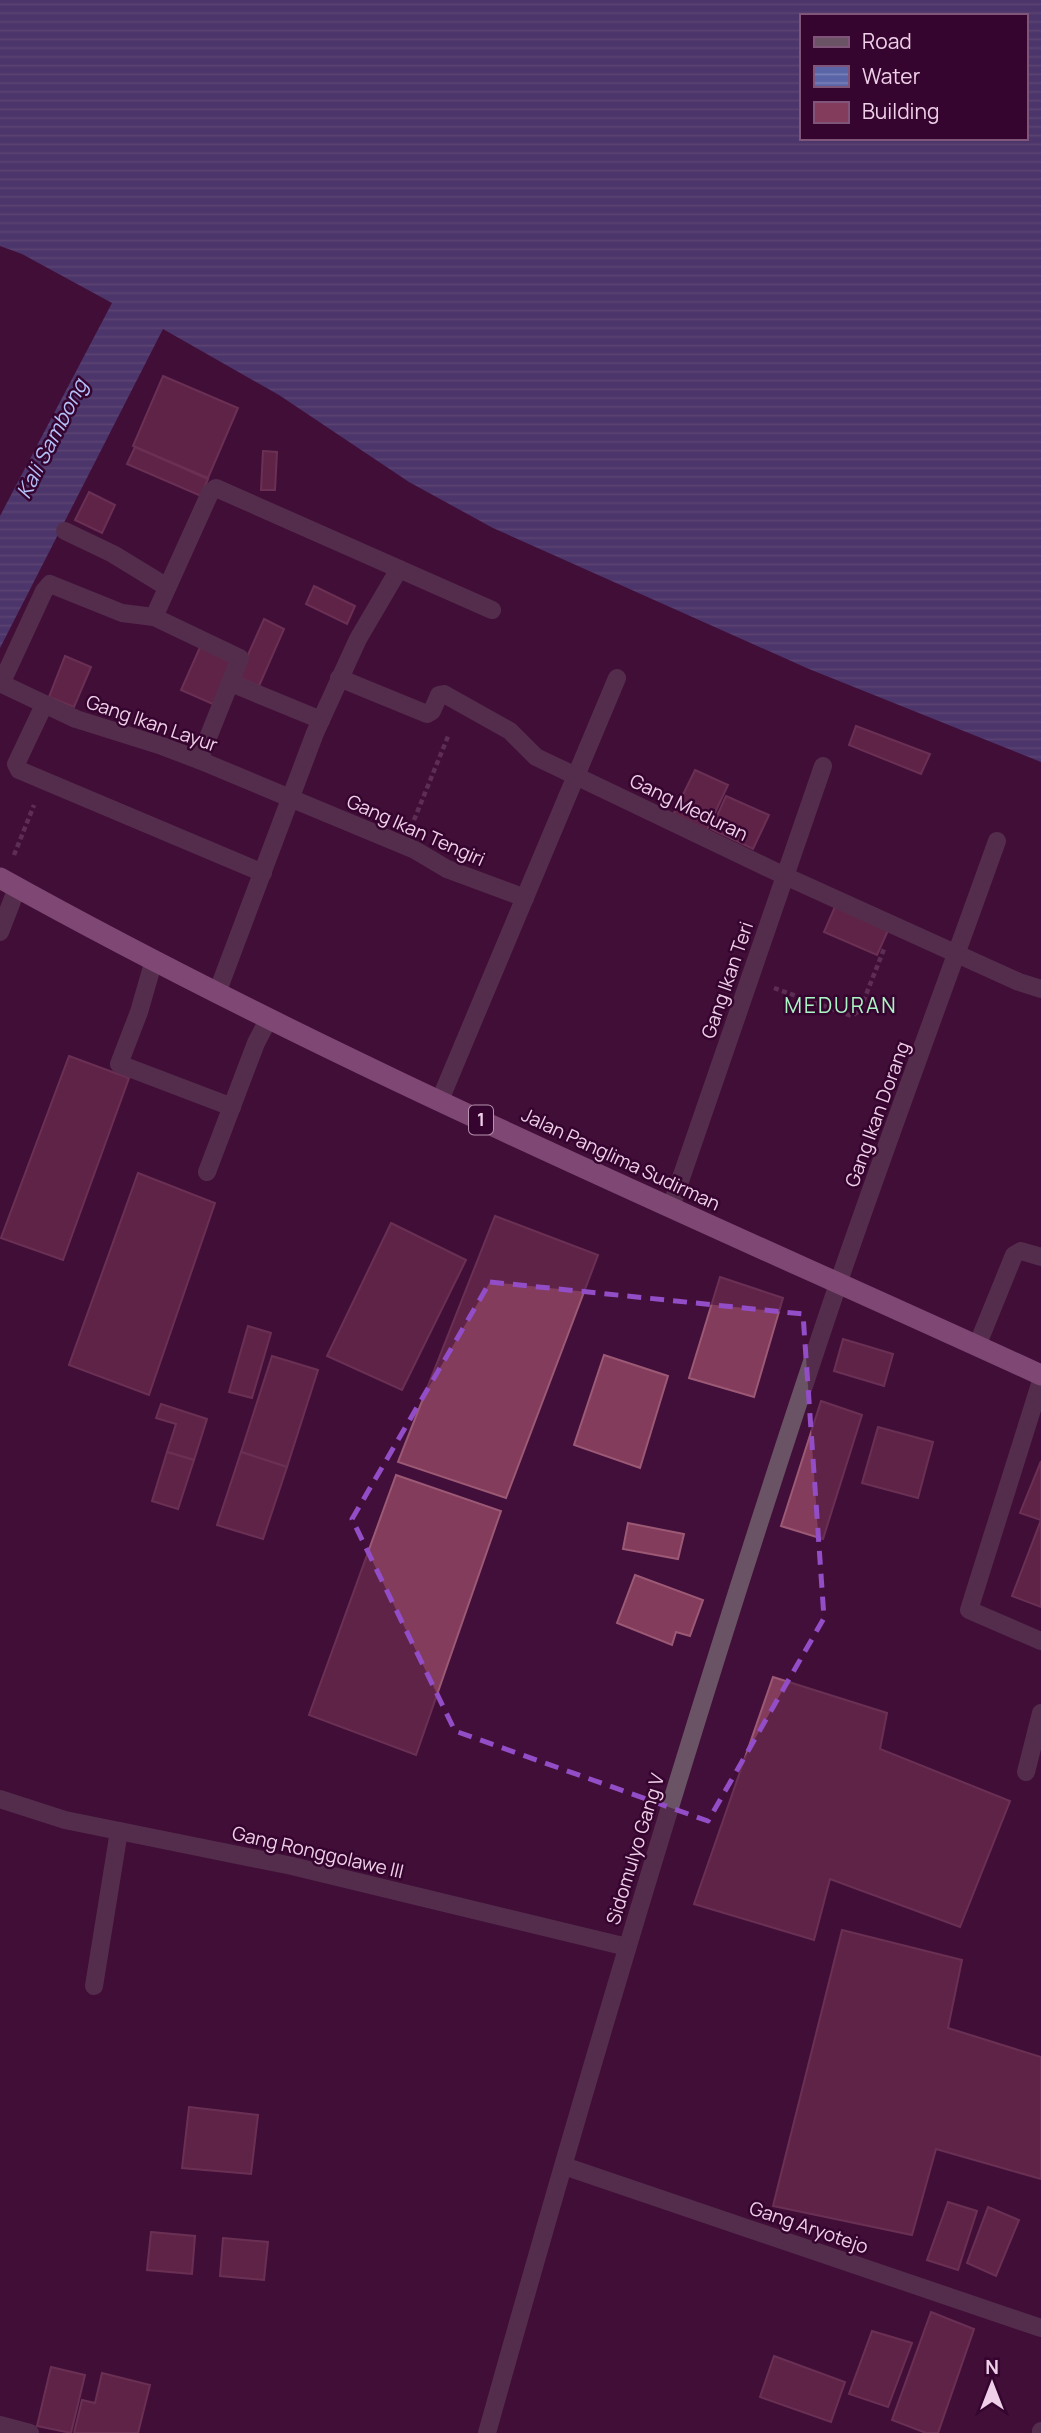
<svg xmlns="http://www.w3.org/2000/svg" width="1041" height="2433" font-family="Manrope,sans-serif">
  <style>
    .water { fill: url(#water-rules); fill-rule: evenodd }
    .building { fill: #833c5b; stroke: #9c5975; stroke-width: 2 }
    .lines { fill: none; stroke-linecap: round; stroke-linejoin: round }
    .path { stroke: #7e5376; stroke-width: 4.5; stroke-dasharray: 5 3.5; stroke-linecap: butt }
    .minor { stroke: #6b5366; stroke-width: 18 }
    .highway { stroke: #ca8ebd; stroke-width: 21 }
    .marked { fill: none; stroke: #924dc7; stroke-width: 5; stroke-dasharray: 14 9; stroke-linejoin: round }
    .labels { text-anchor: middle; stroke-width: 5; stroke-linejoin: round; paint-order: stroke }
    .shield { fill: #35042f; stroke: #b793b0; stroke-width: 2 }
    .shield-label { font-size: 18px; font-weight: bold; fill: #efd0e8 }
    .street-label { font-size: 19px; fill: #efd0e8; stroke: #35042f }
    .water-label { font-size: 21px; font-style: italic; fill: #b4c1f9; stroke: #35042f }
    .neighbourhood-label { font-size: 21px; letter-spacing: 2px; fill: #abf5c4; stroke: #35042f }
  </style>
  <defs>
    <pattern id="water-rules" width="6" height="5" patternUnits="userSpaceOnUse" patternTransform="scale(1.75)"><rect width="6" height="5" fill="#5965a7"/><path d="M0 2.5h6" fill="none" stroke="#7981b7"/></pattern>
  </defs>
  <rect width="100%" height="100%" fill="#410f39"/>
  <!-- water -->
  <path class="water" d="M0,0h1041v762l-232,-93 -316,-141 -84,-46 -130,-87 -116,-66 -163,319v-132l112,-213 -90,-49 -22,-8zM801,16h224v122h-224z"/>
  <!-- building -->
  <g class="building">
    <polygon points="163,376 238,408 208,478 133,446"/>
    <polygon points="135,447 208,479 201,496 127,464"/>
    <polygon points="263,451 277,452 275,490 261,490"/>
    <polygon points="89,492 115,505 102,533 75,520"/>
    <polygon points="314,586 355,606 347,624 306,604"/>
    <polygon points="264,619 284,629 259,686 238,677"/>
    <polygon points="201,645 235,659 215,705 181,690"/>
    <polygon points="65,656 91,667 74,707 49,697"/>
    <polygon points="856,726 930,754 921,774 849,745"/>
    <polygon points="695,770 728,785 706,832 673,815"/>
    <polygon points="726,796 769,815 753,849 711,829"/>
    <polygon points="837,902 890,926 877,955 824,932"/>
    <polygon points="69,1056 129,1078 63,1260 1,1238"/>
    <polygon points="138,1173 215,1203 149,1395 69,1365"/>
    <polygon points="495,1216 598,1255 506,1498 398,1462"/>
    <polygon points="391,1223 466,1260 402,1390 327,1356"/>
    <polygon points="720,1277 783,1298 754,1397 689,1378"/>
    <polygon points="248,1326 271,1333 252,1398 229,1392"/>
    <polygon points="843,1339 893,1354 884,1386 834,1371"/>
    <polygon points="604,1355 668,1376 640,1468 574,1445"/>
    <polygon points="272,1356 318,1370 287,1467 241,1452"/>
    <polygon points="821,1401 862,1415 823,1539 781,1526"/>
    <polygon points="161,1404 207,1419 194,1460 167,1452 176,1424 156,1418"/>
    <polygon points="878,1427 933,1442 918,1498 862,1483"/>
    <polygon points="167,1452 194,1460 178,1509 152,1501"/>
    <polygon points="241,1452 287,1467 263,1539 217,1525"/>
    <polygon points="1041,1461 1041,1607 1012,1596 1041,1520 1020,1513"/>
    <polygon points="396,1475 501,1511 416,1755 309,1715"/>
    <polygon points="628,1523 684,1534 678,1559 623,1549"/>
    <polygon points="635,1575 703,1600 690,1636 676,1632 672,1645 617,1623"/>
    <polygon points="773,1677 887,1713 880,1749 1010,1801 960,1927 830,1879 814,1940 694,1904"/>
    <polygon points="842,1930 962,1960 948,2028 1041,2057 1041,2179 936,2149 912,2235 773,2206"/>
    <polygon points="189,2107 258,2115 251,2174 182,2168"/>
    <polygon points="948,2202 977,2211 958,2270 927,2260"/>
    <polygon points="988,2207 1019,2220 996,2276 967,2263"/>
    <polygon points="151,2232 195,2236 192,2274 147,2270"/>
    <polygon points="223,2238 268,2242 264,2280 220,2276"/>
    <polygon points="931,2312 974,2329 938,2433 926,2433 892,2420"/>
    <polygon points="872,2331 912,2343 888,2407 849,2394"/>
    <polygon points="774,2356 845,2382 831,2422 760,2397"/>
    <polygon points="51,2367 85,2375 71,2433 37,2426"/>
    <polygon points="102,2373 150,2385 138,2433 74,2433 82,2400 95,2403"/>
  </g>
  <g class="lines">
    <!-- path -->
    <g class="path">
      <polyline points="414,820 449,734"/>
      <polyline points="14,855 34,805"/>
      <polyline points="774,988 852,1016 860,1010 884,949"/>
    </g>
    <!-- minor -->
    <g class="minor">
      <polyline points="65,531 113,554 167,587"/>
      <polyline points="154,617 210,493 216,488 492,610"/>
      <polyline points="339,678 427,714 432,711 439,695 444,694 510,731 536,757 785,876 1019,982 1041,989"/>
      <polyline points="0,683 76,719 162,746 199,760 415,850 447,869 525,898"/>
      <polyline points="231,683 321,720"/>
      <polyline points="1,684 44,591 50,584 122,613 154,617 240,658 199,760"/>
      <polyline points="44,705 16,764 19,770 263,873"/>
      <polyline points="0,932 17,888"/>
      <polyline points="154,960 139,1012 119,1064 232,1107"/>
      <polyline points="217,993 315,733 358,639 399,569"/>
      <polyline points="440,1100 617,678"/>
      <polyline points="207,1172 256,1043 269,1018"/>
      <polyline points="671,1207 823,766"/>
      <polyline points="977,1346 1014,1255 1021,1251 1041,1257"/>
      <polyline points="1041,1381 969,1610 1041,1641"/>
      <polyline points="1026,1772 1041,1713"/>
      <polyline points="0,1799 65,1820 292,1866 627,1947"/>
      <polyline points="94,1986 119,1831"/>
      <polyline points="564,2166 1041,2328"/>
      <polyline points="0,2425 30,2433"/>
      <path d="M487,2433c108,-386 223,-770 351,-1149 51,-148 106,-295 159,-443"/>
      <polyline points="1041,2433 1041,2431"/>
    </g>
    <!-- highway -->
    <path class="highway" d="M0,878c336,187 692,337 1041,497"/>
  </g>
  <!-- marked area -->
  <path d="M0 0H1041V2433H0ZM490,1282l313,32 21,304 -116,203 -253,-90 -103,-212z" fill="#410f39" fill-opacity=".55" fill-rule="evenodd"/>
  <path class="marked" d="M490,1282l313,32 21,304 -116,203 -253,-90 -103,-212z"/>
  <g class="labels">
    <!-- shield labels -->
    <rect class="shield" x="469" y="1105.5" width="24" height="29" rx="5"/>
    <g class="shield-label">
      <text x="481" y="1126">1</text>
    </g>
    <!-- street labels -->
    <g class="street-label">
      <text transform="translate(152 723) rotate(19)" y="7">Gang Ikan Layur</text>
      <text transform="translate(689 807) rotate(26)" y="7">Gang Meduran</text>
      <text transform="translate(416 830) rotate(24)" y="7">Gang Ikan Tengiri</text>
      <text transform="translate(727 980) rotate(-71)" y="7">Gang Ikan Teri</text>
      <text transform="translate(877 1114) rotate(-70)" y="7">Gang Ikan Dorang</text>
      <text transform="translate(621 1159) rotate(25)" y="7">Jalan Panglima Sudirman</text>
      <text transform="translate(635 1849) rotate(-73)" y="7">Sidomulyo Gang V</text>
      <text transform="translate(318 1852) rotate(13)" y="7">Gang Ronggolawe III</text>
      <text transform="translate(809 2227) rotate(19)" y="7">Gang Aryotejo</text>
    </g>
    <!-- water labels -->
    <g class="water-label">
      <text transform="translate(52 439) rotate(-63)" y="7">Kali Sambong</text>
    </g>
    <!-- neighbourhood labels -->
    <g class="neighbourhood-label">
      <text x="841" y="1013">MEDURAN</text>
    </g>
  </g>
  <!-- legend -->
  <rect x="800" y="14" width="228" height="126" fill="#35042f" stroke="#7f5679" stroke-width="2"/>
  <rect x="814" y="37" width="35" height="10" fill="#6b5366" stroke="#7f5679" stroke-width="2"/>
  <text x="862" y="49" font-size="21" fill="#efd0e8">Road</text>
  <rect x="814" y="66" width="35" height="21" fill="url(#water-rules)" stroke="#7f5679" stroke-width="2"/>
  <text x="862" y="84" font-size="21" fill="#efd0e8">Water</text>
  <rect x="814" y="102" width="35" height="21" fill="#833c5b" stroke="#7f5679" stroke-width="2"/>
  <text x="862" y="119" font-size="21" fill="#efd0e8">Building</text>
  <!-- north arrow -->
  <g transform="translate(992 2384)" stroke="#35042f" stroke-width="5" paint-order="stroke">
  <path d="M0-5L12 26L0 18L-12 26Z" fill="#efd0e8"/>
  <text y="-10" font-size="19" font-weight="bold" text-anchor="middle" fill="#efd0e8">N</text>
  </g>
</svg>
